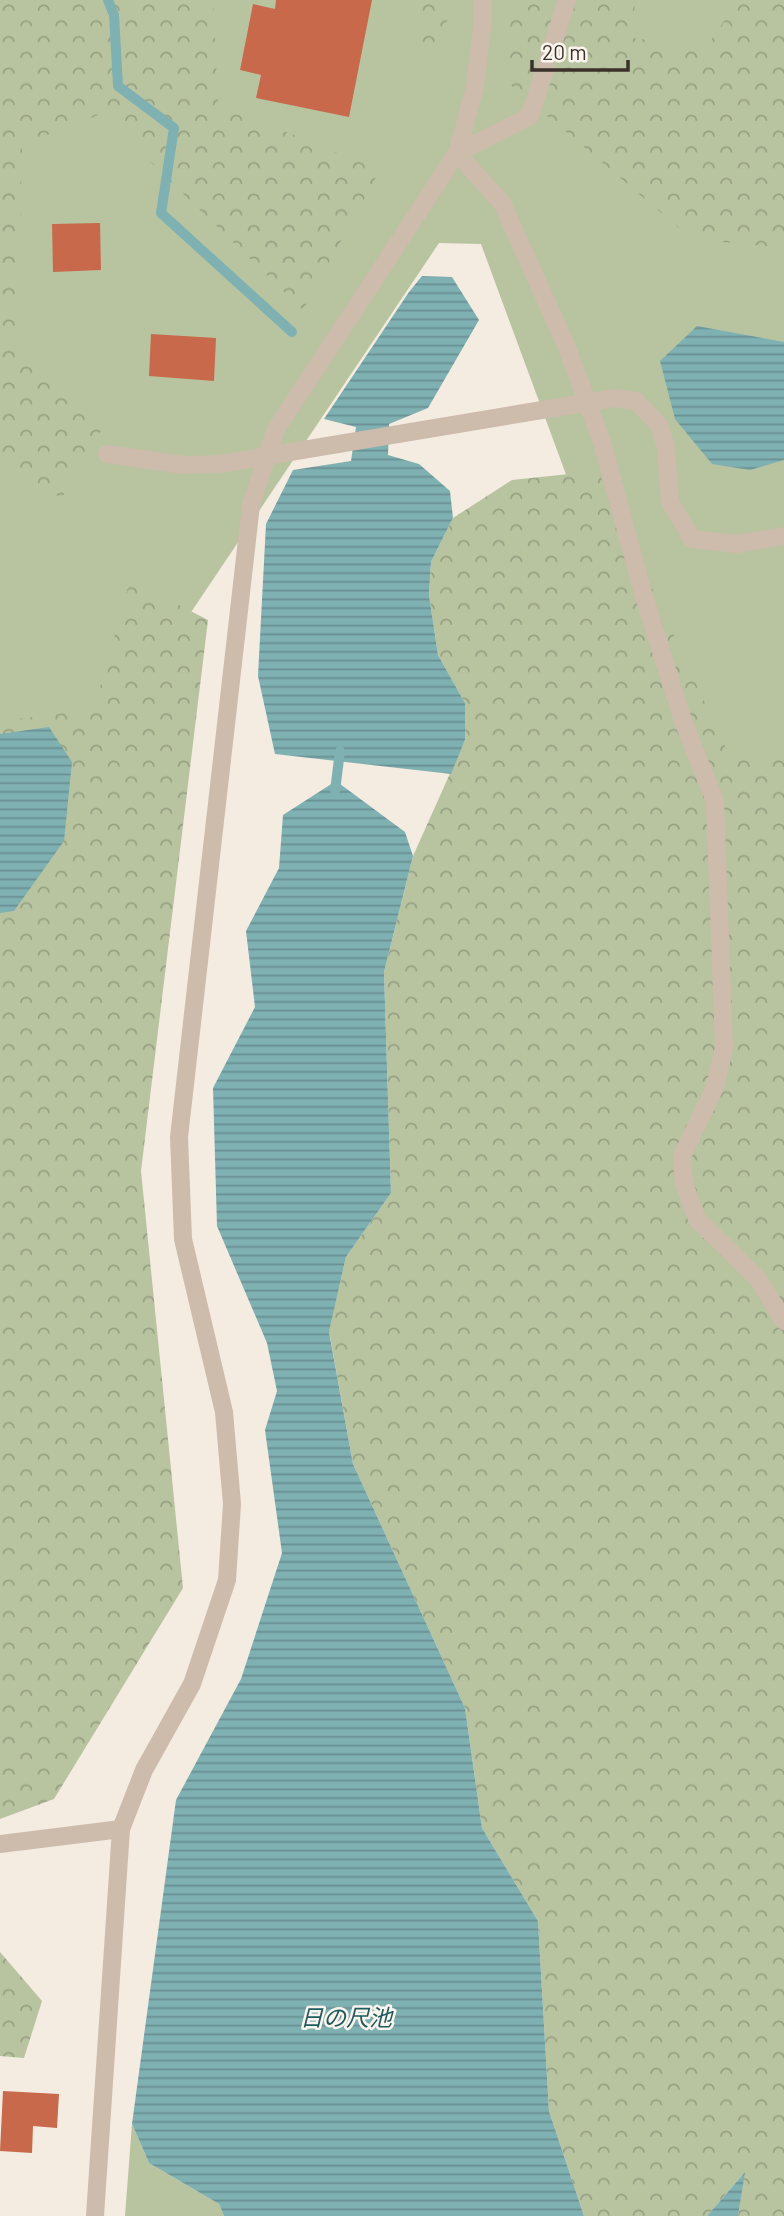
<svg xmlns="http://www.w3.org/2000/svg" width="784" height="2216" font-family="Barlow,'Noto Sans JP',sans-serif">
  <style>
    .grass { fill: #b8c4a0 }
    .forest { fill: url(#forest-crowns) }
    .water { fill: url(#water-rules) }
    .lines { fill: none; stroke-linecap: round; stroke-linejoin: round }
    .stream { stroke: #7fb0b2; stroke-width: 10 }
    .building { fill: #c8694b }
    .minor { stroke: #cdbbac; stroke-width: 18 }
    .minor-bridge { stroke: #cdbbac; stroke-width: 18 }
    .labels { text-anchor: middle; stroke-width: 5; stroke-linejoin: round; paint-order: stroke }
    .water-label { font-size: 23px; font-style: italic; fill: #1f5a5e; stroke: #fbf5ee }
  </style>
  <defs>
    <pattern id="forest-crowns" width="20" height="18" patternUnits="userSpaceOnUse" patternTransform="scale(1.75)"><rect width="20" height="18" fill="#b8c4a0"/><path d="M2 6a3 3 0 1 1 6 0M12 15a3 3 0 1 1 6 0" fill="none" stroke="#97a083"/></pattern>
    <pattern id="water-rules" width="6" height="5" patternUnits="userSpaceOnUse" patternTransform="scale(1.75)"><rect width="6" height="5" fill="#7fb0b2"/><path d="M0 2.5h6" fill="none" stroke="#699091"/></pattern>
  </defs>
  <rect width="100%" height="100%" fill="#f4ebe1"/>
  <!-- grass -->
  <g class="grass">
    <polygon points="0,0 784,0 784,774 668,751 481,244 439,243 165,651 0,1044"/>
    <polygon points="132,2124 149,2163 219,2204 224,2216 125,2216"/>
  </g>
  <!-- forest -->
  <g class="forest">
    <polygon points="0,0 213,0 218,104 380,170 303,310 101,114 22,145 18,341 101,431 62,498 0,466"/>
    <polygon points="416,0 446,0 447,22 422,73"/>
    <polygon points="509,0 635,0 633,38 706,48 738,0 784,0 784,248 692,239 506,81"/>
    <polygon points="598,471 729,755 784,749 784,2216 738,2216 744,2173 707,2216 584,2216 549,2111 538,1921 482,1828 465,1708 353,1464 329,1331 346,1257 391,1193 384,972 413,856 465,740 465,703 438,655 429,595 431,562 453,518 512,480"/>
    <polygon points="130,580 208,620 141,1171 183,1588 54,1799 0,1819 0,721 94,709"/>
    <polygon points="0,1952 42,2001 24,2058 0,2056"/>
  </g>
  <!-- water -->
  <g class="water">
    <polygon points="422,276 452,277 479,320 428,408 389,424 388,455 419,464 450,491 453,518 431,562 429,595 438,655 465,703 465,740 451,774 275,754 258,676 266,524 293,470 351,461 356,427 324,419 409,292"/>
    <polygon points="697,326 784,342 784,460 750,470 712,464 675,419 660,361"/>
    <polygon points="49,727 72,762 64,841 14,911 0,913 0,734"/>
    <polygon points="336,781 405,832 413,856 384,972 391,1193 346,1257 329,1332 353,1464 465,1708 482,1828 538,1921 549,2111 584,2216 224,2216 219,2204 149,2163 132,2124 176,1800 241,1679 282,1553 265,1430 277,1391 267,1343 217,1226 213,1088 255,1007 246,931 279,868 283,815"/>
    <polygon points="745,2172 738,2216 707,2216"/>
  </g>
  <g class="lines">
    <!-- stream -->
    <g class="stream">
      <polyline points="108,0 114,15 118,86 174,128 161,213 292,332"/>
      <polyline points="335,791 340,751"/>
    </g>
  </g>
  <!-- building -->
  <g class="building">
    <polygon points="276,0 372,0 349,117 256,98 261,75 240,70 253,4 275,9"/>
    <polygon points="100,223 101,270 53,272 52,224"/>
    <polygon points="151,334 216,338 214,381 149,376"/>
    <polygon points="3,2091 59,2094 57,2128 33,2126 32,2153 0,2151"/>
  </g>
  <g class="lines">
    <!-- minor -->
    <g class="minor">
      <polyline points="457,153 502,203 566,345 602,442 643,593 683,721 715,801 724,1048 715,1087 682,1156 684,1183 697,1219 758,1279 784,1321"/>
      <polyline points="457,153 530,116 567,0"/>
      <polyline points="666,447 670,502 692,539 737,544 784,536"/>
      <polyline points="0,1844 121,1829"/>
      <polyline points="95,2216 121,1829 144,1770 192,1684 227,1580 232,1504 224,1412 183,1239 179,1137 251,505 275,431 457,153 475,87 483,18 483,0"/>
    </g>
    <!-- minor-bridge -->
    <polyline class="minor-bridge" points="107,454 183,465 219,464 614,398 636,401 659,425 666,447"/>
  </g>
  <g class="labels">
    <!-- water labels -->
    <g class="water-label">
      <text x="346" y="2026">日の尺池</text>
    </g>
  </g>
  <!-- scale -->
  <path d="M532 60v10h96v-10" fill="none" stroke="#3b302b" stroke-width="3.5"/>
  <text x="542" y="60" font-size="21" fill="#3b302b" stroke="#fbf5ee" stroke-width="5" paint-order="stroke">20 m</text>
</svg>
